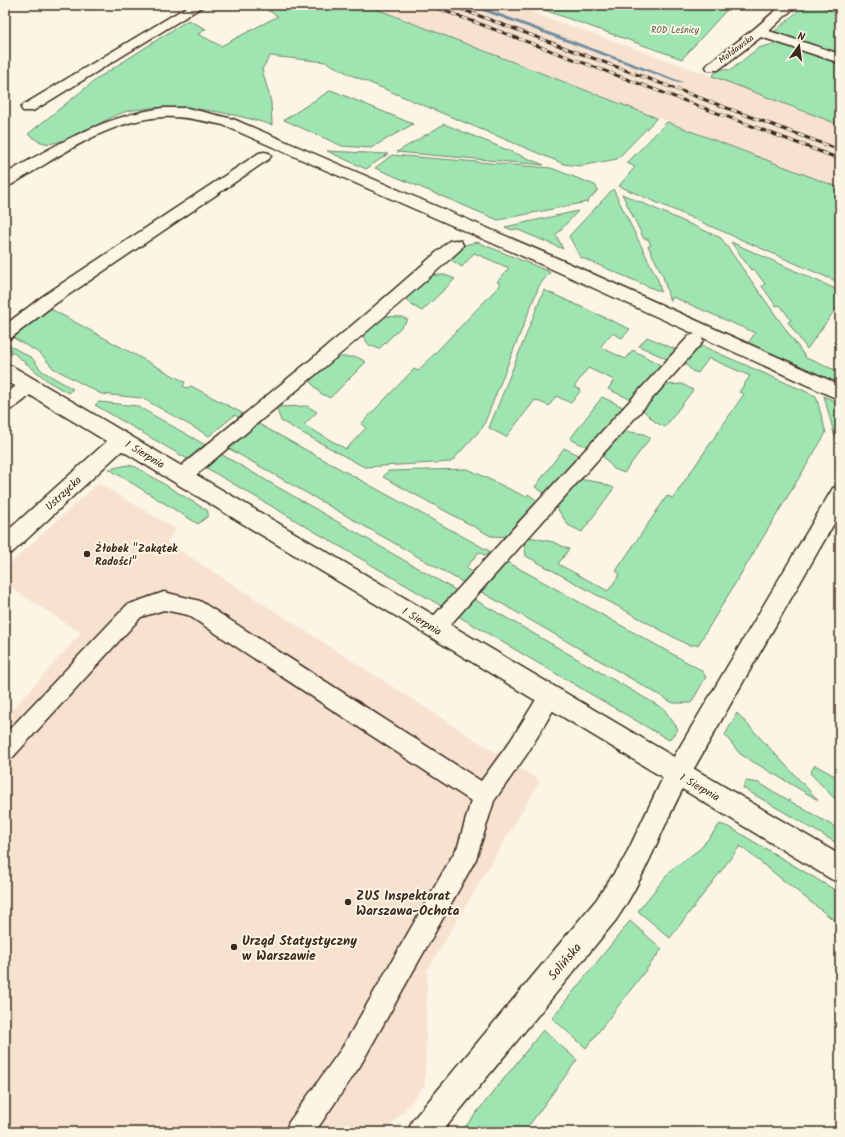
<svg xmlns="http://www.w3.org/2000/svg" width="845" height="1137" font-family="Kalam,sans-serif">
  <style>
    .built { fill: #f7e2d0 }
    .green { fill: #9fe5b1; stroke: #6d8868 }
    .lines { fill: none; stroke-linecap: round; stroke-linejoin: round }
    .stream { fill: #6f8e9e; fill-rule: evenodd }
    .lane-casing { stroke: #3b2a1e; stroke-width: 3 }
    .street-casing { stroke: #3b2a1e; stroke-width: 3 }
    .secondary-casing { stroke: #3b2a1e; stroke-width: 3 }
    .lane { fill: #fcf5e5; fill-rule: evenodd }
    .street { fill: #fcf5e5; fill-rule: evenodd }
    .secondary { fill: #fcf5e5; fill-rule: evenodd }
    .rail-casing { stroke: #3b2a1e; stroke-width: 3 }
    .rail { stroke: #fcf5e5; stroke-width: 2; stroke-dasharray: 6; stroke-linecap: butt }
    .poi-dot { fill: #3b2a1e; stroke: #fcf5e5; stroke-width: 1.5 }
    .labels { text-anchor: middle; stroke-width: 4; stroke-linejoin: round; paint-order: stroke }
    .far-park-label { font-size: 9px; fill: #545943; stroke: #fcf5e5 }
    .far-street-label { font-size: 9px; fill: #3b2a1e; stroke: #fcf5e5 }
    .street-label { font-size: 11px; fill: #3b2a1e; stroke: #fcf5e5 }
    .poi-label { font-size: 11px; font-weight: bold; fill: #3b2a1e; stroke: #fcf5e5; text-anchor: start }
    .near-poi-label { font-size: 13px; font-weight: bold; fill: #3b2a1e; stroke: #fcf5e5; text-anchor: start }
    .near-street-label { font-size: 13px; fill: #3b2a1e; stroke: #fcf5e5 }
  </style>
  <rect width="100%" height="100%" fill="#fcf5e5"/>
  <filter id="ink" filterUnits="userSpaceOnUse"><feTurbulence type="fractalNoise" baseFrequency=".025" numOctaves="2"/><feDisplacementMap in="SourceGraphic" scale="8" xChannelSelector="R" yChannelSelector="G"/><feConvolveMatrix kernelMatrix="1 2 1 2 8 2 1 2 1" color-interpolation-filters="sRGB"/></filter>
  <g filter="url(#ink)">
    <!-- built -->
    <g class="built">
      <polygon points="366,5 511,5 732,83 840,125 840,188"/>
      <polygon points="98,483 176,529 167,542 540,781 427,971 425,1085 386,1132 5,1132 5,718 81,633 5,584 5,568"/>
    </g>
    <!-- green -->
    <g class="green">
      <path d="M273,5h93l291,113 -40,41 -37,7 -16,-2 -213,-89 -25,-13 -56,-6 -8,13 9,33 1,23c-47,-14 -95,-23 -144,-14 -22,5 -67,40 -87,31 -5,-2 -9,-5 -13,-8l70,-56 90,-58 18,9 -8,5 23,12 57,-30 -11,-6z"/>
      <polygon points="530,5 731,5 682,59"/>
      <polygon points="805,5 814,5 840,13 840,54 773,33"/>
      <polygon points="778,43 840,63 840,125 712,76 719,69 731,70 758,48"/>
      <polygon points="331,90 413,124 371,148 342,146 284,120"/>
      <polygon points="667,122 840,188 840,283 619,186 635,167 627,163"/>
      <polygon points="444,124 544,165 397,152"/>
      <polygon points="327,151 388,154 366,169"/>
      <polygon points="392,155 551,168 595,185 598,190 587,202 498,220 375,168"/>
      <polygon points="613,189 658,280 661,292 580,257 569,236"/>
      <polygon points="622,194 721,238 806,358 840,372 840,381 832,380 748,343 755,333 673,297 670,302 663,276 648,246 651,245 648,239 644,239"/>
      <polygon points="578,211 556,235 563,249 516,229 512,230 505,227"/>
      <polygon points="477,242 550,272 539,286 483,427 451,462 364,467 281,421 276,407 307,406 317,412 304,425 346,449 366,428 361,424 414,369 418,371 501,284 497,282 509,268 474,253 462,267 448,258 460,246"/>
      <polygon points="731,242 840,291 840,303 807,349 788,322 791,320 780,305 776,306 762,286 765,284 754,269 751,270"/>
      <polygon points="429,275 445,275 455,279 422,311 413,306 404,296"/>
      <polygon points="544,290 630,329 622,338 612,333 600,347 626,359 633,350 664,367 634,401 608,389 614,380 588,368 574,387 581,390 571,403 556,396 549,406 535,400 506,437 489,428"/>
      <polygon points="49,308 185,382 183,386 187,388 191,386 242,413 244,417 240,419 235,415 209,436 142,398 101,394 53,368 41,354 12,337"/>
      <polygon points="379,316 402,317 408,320 379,349 369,345 361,333"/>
      <polygon points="647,337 677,350 669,360 639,346"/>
      <polygon points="5,343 32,358 42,371 73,389 68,393 49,382 5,346"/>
      <polygon points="702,346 816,396 826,433 698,645 688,645 526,556 524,543 529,537 553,542 569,549 558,564 608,591 620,574 616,571 667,496 673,498 744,394 739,392 750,376 709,358 698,373 692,371 684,362 695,347"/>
      <polygon points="331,357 357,357 366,362 330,398 320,393 307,378"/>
      <polygon points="682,384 693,390 665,427 655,422 642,409 664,385"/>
      <polygon points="824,396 840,404 840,440 835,437"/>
      <polygon points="602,397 625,408 589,448 570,439"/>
      <polygon points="99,402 137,406 207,446 189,460 95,405"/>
      <polygon points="257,423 491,552 488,557 479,552 466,568 473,572 464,583 226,447"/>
      <polygon points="623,431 644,434 650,438 624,473 614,469 602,455"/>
      <polygon points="564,448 581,456 546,494 535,487"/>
      <polygon points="219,453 457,591 443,607 203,466"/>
      <polygon points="128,465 136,467 208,511 208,516 198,524 109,469"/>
      <polygon points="468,469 526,497 528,494 539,502 508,537 491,536 383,477 388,471"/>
      <polygon points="579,479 602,483 614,488 582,532 568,525 555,505"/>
      <polygon points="504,560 701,670 706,677 691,703 673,703 480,591"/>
      <polygon points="472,598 664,709 678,729 669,740 458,616"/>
      <polygon points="737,713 818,800 740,754 725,735"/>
      <polygon points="815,765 840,779 840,804 810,773"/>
      <polygon points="746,781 759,783 840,830 840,845 743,788"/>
      <polygon points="720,824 731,828 840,893 840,925 740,846 670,938 638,911 672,869 700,849"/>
      <polygon points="630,921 662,949 586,1048 552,1018"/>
      <polygon points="543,1030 577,1060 524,1132 461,1132"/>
    </g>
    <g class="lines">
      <!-- stream -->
      <polygon class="stream" points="467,5 476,5 683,82 678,83"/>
      <defs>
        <g id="lane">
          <polygon points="190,5 205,5 33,111 23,111 21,108 23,105"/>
          <polygon points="264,152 269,153 271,156 269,159 55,304 11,338 5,340 5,325 43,296 259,153"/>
          <path d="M455,240l6,1 2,4 -2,4c-88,80 -182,155 -272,232l-7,2 -7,-2 -2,-5 2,-5c92,-76 186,-150 274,-230z"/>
          <polygon points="695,334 701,336 703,340 701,344 442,634 435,637 428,634 425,628 428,622 689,336"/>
          <path d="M29,379l6,1 3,5c-6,10 -22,23 -33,27v-17l18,-15z"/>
          <polygon points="164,592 200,601 481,781 511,740 542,690 550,687 558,690 561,697 527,754 494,801 476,859 360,1066 315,1132 285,1132 289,1122 342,1048 458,846 471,801 188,615 164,610 141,617 13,757 5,761 5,734 127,605"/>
        </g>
        <g id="street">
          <polygon points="782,5 797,5 769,31 840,54 840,63 761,37 718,70 708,70 706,67 708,64 754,29"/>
          <path d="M162,108h25l46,11 333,143 274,123v15l-286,-130 -331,-145c-20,-4 -40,-9 -60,-8 -56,3 -106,41 -152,68l-6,1v-12c53,-30 96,-57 157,-66z"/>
          <polygon points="121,432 128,435 131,440 128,445 13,552 5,555 5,533 114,435"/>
          <path d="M840,486v27c-51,89 -102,177 -152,266 -26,47 -41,96 -72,141l-174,212h-34l4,-11 184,-221 29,-43 44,-92 164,-277z"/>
        </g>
        <polygon id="secondary" points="5,364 12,366 840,855 840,883 831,879 5,380"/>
      </defs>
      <!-- lane casing -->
      <use href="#lane" class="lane-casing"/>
      <!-- street casing -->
      <use href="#street" class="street-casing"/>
      <!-- secondary casing -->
      <use href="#secondary" class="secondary-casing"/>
      <!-- lane -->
      <use href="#lane" class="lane"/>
      <!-- street -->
      <use href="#street" class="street"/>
      <!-- secondary -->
      <use href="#secondary" class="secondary"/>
      <defs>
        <g id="rail">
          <polyline points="429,5 840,159"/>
          <polyline points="450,5 840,150"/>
        </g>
      </defs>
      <!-- rail casing -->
      <use href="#rail" class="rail-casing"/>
      <!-- rail -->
      <use href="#rail" class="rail"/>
    </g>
  </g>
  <!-- markers -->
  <g class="poi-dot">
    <circle cx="87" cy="554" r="4"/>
    <circle cx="348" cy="902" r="4"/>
    <circle cx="234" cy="947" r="4"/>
  </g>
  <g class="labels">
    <!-- far-park labels -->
    <g class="far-park-label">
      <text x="675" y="33">ROD Leśnicy</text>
    </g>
    <!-- far-street labels -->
    <g class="far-street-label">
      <text transform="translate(736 49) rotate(-37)" y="3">Mołdawska</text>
    </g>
    <!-- street labels -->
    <g class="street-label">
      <text transform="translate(145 454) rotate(31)" y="4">1 Sierpnia</text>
      <text transform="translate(63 493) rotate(-43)" y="4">Ustrzycka</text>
      <text transform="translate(422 621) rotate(31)" y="4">1 Sierpnia</text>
      <text transform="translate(700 787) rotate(30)" y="4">1 Sierpnia</text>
    </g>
    <!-- poi labels -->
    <g class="poi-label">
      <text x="95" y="552">Żłobek "Zakątek<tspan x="95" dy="13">Radości"</tspan></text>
    </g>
    <!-- near-poi labels -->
    <g class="near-poi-label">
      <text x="356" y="900">ZUS Inspektorat<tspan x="356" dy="15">Warszawa-Ochota</tspan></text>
      <text x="242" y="945">Urząd Statystyczny<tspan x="242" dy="15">w Warszawie</tspan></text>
    </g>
    <!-- near-street labels -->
    <g class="near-street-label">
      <text transform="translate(564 961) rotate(-50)" y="5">Solińska</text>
    </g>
  </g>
  <!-- margin -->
  <rect width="845" height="1137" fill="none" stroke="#fcf5e5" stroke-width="20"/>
  <rect x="10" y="10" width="825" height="1117" fill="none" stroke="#3b2a1e" stroke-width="1.5" filter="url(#ink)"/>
  <!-- north arrow -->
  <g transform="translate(799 46) rotate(14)" stroke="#fcf5e5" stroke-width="3" paint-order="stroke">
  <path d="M0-3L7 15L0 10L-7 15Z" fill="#3b2a1e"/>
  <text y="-6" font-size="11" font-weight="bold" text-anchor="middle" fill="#3b2a1e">N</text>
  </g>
</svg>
